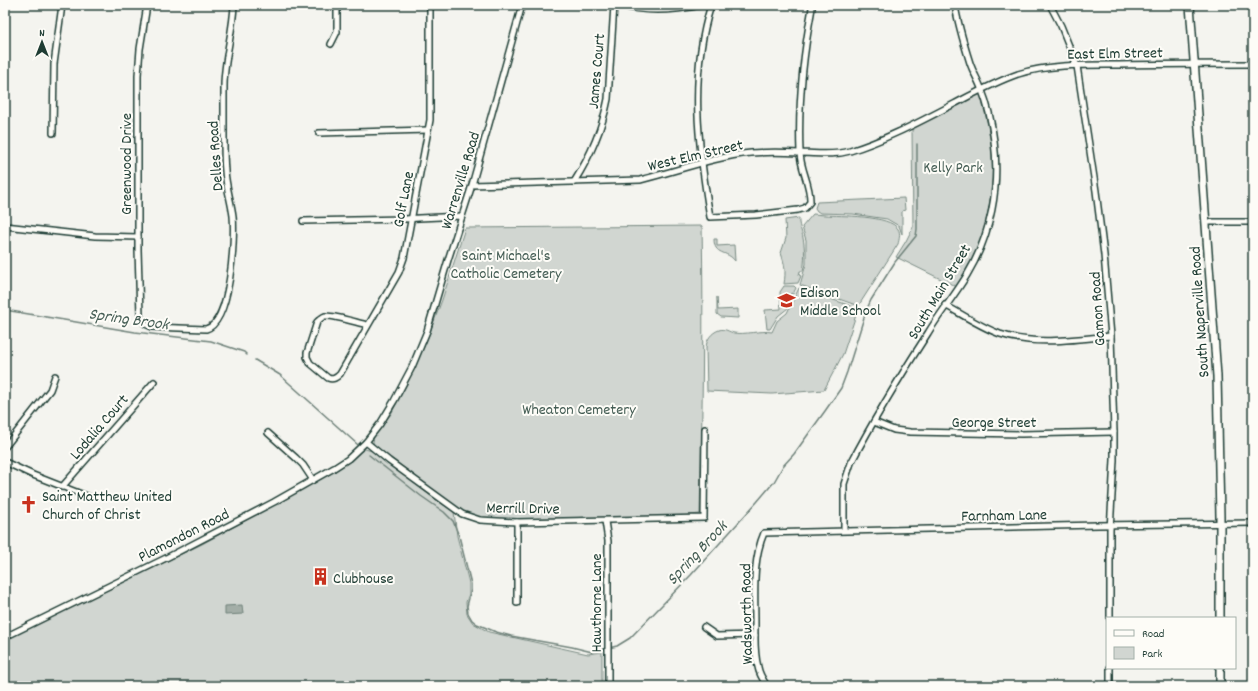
<svg xmlns="http://www.w3.org/2000/svg" width="1258" height="691" font-family="Dekko,sans-serif">
  <style>
    .green { fill: #d1d6d1; stroke: #788a82 }
    .water { fill: #a3aea7; stroke: #6e8179 }
    .lines { fill: none; stroke-linecap: round; stroke-linejoin: round }
    .stream { stroke: #6e8179; stroke-width: 1.5 }
    .minor-casing { stroke: #1f3d34; stroke-width: 8 }
    .secondary-casing { stroke: #1f3d34; stroke-width: 10 }
    .minor { stroke: #fdfcf7; stroke-width: 5 }
    .secondary { stroke: #fdfcf7; stroke-width: 7 }
    .labels { text-anchor: middle; stroke-width: 4; stroke-linejoin: round; paint-order: stroke }
    .street-label { font-size: 16px; fill: #1f3d34; stroke: #fdfcf7 }
    .park-label { font-size: 16px; fill: #435c53; stroke: #fdfcf7 }
    .poi-label { font-size: 16px; fill: #1f3d34; stroke: #fdfcf7; text-anchor: start }
    .water-label { font-size: 17px; font-style: italic; fill: #475f56; stroke: #fdfcf7 }
  </style>
  <rect width="100%" height="100%" fill="#f4f4ef"/>
  <filter id="ink" filterUnits="userSpaceOnUse"><feTurbulence type="fractalNoise" baseFrequency=".025" numOctaves="2"/><feDisplacementMap in="SourceGraphic" scale="8" xChannelSelector="R" yChannelSelector="G"/><feConvolveMatrix kernelMatrix="1 2 1 2 8 2 1 2 1" color-interpolation-filters="sRGB"/></filter>
  <g filter="url(#ink)">
    <!-- green -->
    <g class="green">
      <path d="M980,92c3,15 8,30 10,45 7,42 -1,88 -19,126 -5,8 -10,16 -14,24l-61,-30 10,-16 7,-14 -1,-98 33,-17z"/>
      <polygon points="904,198 905,210 902,211 902,234 899,226 887,219 853,214 820,213 817,211 815,208 817,202"/>
      <path d="M813,214c4,0 8,1 12,1 15,1 65,0 73,14 3,4 1,11 0,15l-39,61 -6,-1 -53,-19 6,-21v-24l-4,-13z"/>
      <path d="M799,218c-1,7 3,13 4,20 2,10 2,23 0,33h-3l-1,4 2,1 -3,7 -14,1c2,-13 1,-19 -3,-31l5,-15 -1,-18z"/>
      <path d="M702,226c2,96 0,192 -2,288l-31,3 -176,2 -14,-2 -11,-3 -9,-5 -85,-64 -1,-3 1,-6 17,-22 16,-30 20,-44 15,-40 23,-72z"/>
      <path d="M714,239h3v7l17,-1 1,16c-8,-11 -21,-5 -21,-22z"/>
      <polygon points="784,286 794,286 796,288 793,294 791,293 790,296 792,297 788,308 778,316 770,329 767,329 765,310 781,309 780,292"/>
      <path d="M799,288l55,19 3,5 -14,42 -19,36 -52,4 -65,-3 -1,-44c1,-8 5,-14 13,-17 6,-2 10,2 15,3 10,2 27,-3 38,-1l5,-11 10,-8z"/>
      <polygon points="717,297 718,310 738,309 738,318 721,317 717,314"/>
      <polygon points="365,449 372,451 432,497 454,512 457,536 469,583 469,594 466,602 467,614 473,623 489,632 588,654 602,652 602,686 5,686 5,640 202,544 316,482 340,468 361,451"/>
    </g>
    <!-- water -->
    <polygon class="water" points="242,605 243,614 225,615 225,606"/>
    <g class="lines">
      <!-- stream -->
      <g class="stream">
        <polyline points="5,310 135,332 211,341 244,352 247,355"/>
        <polyline points="255,360 280,375 357,444"/>
        <polyline points="369,455 421,496 444,512 453,521 459,536 471,584 471,590 467,606 468,613 472,620 477,624 496,632 511,636 572,647 592,652 617,646 630,638 691,575 757,502 774,482 783,466 794,454 825,411 841,388 847,372 866,311 871,300 895,262 916,236 917,229 917,144"/>
      </g>
      <defs>
        <g id="minor">
          <path d="M147,5l-7,44 -2,26v175l2,65c1,7 5,10 12,12l54,2c25,-6 29,-91 27,-113 -2,-15 -7,-30 -8,-45 -1,-11 -1,-22 -1,-33 0,-17 0,-35 0,-52 0,-27 9,-54 10,-81"/>
          <path d="M617,5c27,7 56,6 84,0"/>
          <path d="M711,5c-22,71 -13,140 -1,212l46,-2 42,-5 7,-2 5,-6c1,-17 -10,-33 -10,-50 -2,-49 3,-96 12,-144l-1,-3"/>
          <polyline points="1050,5 1061,26 1077,66 1096,191 1104,255 1111,336 1114,432 1114,460 1110,530 1110,618"/>
          <polyline points="331,44 337,32 337,5"/>
          <polyline points="53,133 54,64 62,5"/>
          <polyline points="319,133 428,130"/>
          <path d="M574,182c17,-27 28,-52 34,-83l6,-94"/>
          <path d="M472,185l168,-5c37,-9 73,-23 111,-27 16,-1 32,-1 48,0 17,0 34,3 51,-2 36,-11 71,-30 104,-47 21,-11 41,-22 64,-30 32,-10 67,-9 101,-9 45,-1 89,-1 134,-1"/>
          <polyline points="303,221 405,219 419,218 462,216"/>
          <polyline points="1206,222 1253,222"/>
          <polyline points="5,226 95,236 138,237"/>
          <path d="M945,305c18,10 36,22 55,29 36,12 75,5 111,2"/>
          <path d="M368,325c-10,-2 -34,-10 -43,-9 -3,1 -5,3 -8,6l-10,31v4l3,6 18,15c5,2 8,0 12,-4l59,-102 5,-14 26,-138v-115"/>
          <polyline points="874,422 894,430 910,432 1021,434 1114,432"/>
          <polyline points="268,433 296,458 303,465 313,480"/>
          <polyline points="366,442 389,461 462,514 480,520 517,522 704,518 705,429"/>
          <polyline points="5,447 50,390 55,376"/>
          <polyline points="5,462 33,475 89,497"/>
          <polyline points="62,487 154,382"/>
          <polyline points="605,521 608,541 608,686"/>
          <polyline points="517,522 517,603"/>
          <path d="M844,530v-46l7,-21c23,-44 50,-88 77,-130 12,-20 27,-38 39,-58 24,-40 33,-88 27,-134 -2,-17 -6,-36 -13,-53 -3,-8 -8,-16 -11,-25 -6,-19 -12,-38 -15,-58"/>
          <polyline points="704,627 717,636 755,635"/>
          <polyline points="5,637 168,557 274,502 334,468 348,459 366,442 380,424 394,401 412,367 427,331 448,260 472,185 522,5"/>
          <polyline points="1110,668 1110,686"/>
          <path d="M767,686c-4,-6 -8,-12 -9,-19 -4,-14 -3,-29 -3,-43 0,-30 -3,-63 9,-91l334,-8 155,-2"/>
        </g>
        <g id="secondary">
          <polyline points="1190,5 1217,376 1220,517 1220,618"/>
          <polyline points="1220,686 1220,668"/>
        </g>
      </defs>
      <!-- minor casing -->
      <use href="#minor" class="minor-casing"/>
      <!-- secondary casing -->
      <use href="#secondary" class="secondary-casing"/>
      <!-- minor -->
      <use href="#minor" class="minor"/>
      <!-- secondary -->
      <use href="#secondary" class="secondary"/>
    </g>
  </g>
  <!-- icons -->
  <defs>
    <symbol id="school-bare" viewBox="-9 -9 18 18"><path d="M0-5L7-2L0 1L-7-2ZM-4 1L0 2.5L4 1V4Q0 6-4 4Z" fill="#c8321e" stroke="#fdfcf7" stroke-width="2.5" paint-order="stroke"/></symbol>
    <symbol id="church-bare" viewBox="-9 -9 18 18"><path d="M-1.2-6h2.4v3.5h3.3v2.4h-3.3V6h-2.4V-.1h-3.3v-2.4h3.3Z" fill="#c8321e" stroke="#fdfcf7" stroke-width="2.5" paint-order="stroke"/></symbol>
    <symbol id="building-bare" viewBox="-9 -9 18 18"><path d="M-4-6H4V6H1V3H-1V6H-4ZM-2.5-4.3h1.7v1.8h-1.7ZM.8-4.3h1.7v1.8H.8ZM-2.5-1h1.7V.8h-1.7ZM.8-1h1.7V.8H.8Z" fill="#c8321e" stroke="#fdfcf7" stroke-width="2.5" paint-order="stroke"/></symbol>
  </defs>
  <g fill-rule="evenodd">
    <use href="#school-bare" x="774" y="288" width="25" height="25"/>
    <use href="#church-bare" x="16" y="492" width="25" height="25"/>
    <use href="#building-bare" x="308" y="564" width="25" height="25"/>
  </g>
  <g class="labels">
    <!-- street labels -->
    <g class="street-label">
      <text transform="translate(1115 52) rotate(-1)" y="6">East Elm Street</text>
      <text transform="translate(595 71) rotate(-85)" y="6">James Court</text>
      <text transform="translate(695 154) rotate(-13)" y="6">West Elm Street</text>
      <text transform="translate(214 156) rotate(-94)" y="6">Delles Road</text>
      <text transform="translate(125 164) rotate(-90)" y="6">Greenwood Drive</text>
      <text transform="translate(459 180) rotate(-73)" y="6">Warrenville Road</text>
      <text transform="translate(402 199) rotate(-79)" y="6">Golf Lane</text>
      <text transform="translate(938 291) rotate(-59)" y="6">South Main Street</text>
      <text transform="translate(1096 309) rotate(-94)" y="6">Gamon Road</text>
      <text transform="translate(1198 312) rotate(-94)" y="6">South Naperville Road</text>
      <text x="994" y="427">George Street</text>
      <text transform="translate(98 426) rotate(-49)" y="6">Lodalia Court</text>
      <text transform="translate(523 507) rotate(1)" y="6">Merrill Drive</text>
      <text transform="translate(1004 514) rotate(-1)" y="6">Farnham Lane</text>
      <text transform="translate(183 534) rotate(-27)" y="6">Plamondon Road</text>
      <text transform="translate(595 603) rotate(-90)" y="6">Hawthorne Lane</text>
      <text transform="translate(745 614) rotate(-91)" y="6">Wadsworth Road</text>
    </g>
    <!-- park labels -->
    <g class="park-label">
      <text x="953" y="172">Kelly Park</text>
      <text x="506" y="260">Saint Michael's<tspan x="506" dy="18">Catholic Cemetery</tspan></text>
      <text x="579" y="414">Wheaton Cemetery</text>
    </g>
    <!-- poi labels -->
    <g class="poi-label">
      <text x="800" y="297">Edison<tspan x="800" dy="18">Middle School</tspan></text>
      <text x="42" y="501">Saint Matthew United<tspan x="42" dy="18">Church of Christ</tspan></text>
      <text x="333" y="583">Clubhouse</text>
    </g>
    <!-- water labels -->
    <g class="water-label">
      <text transform="translate(129 318) rotate(8)" y="6">Spring Brook</text>
      <text transform="translate(696 552) rotate(-47)" y="6">Spring Brook</text>
    </g>
  </g>
  <!-- margin -->
  <rect width="1258" height="691" fill="none" stroke="#fdfcf7" stroke-width="20"/>
  <rect x="10" y="10" width="1238" height="671" fill="none" stroke="#1f3d34" stroke-width="1.5" filter="url(#ink)"/>
  <!-- legend -->
  <rect x="1106" y="617" width="130" height="52" fill="#fdfcf7" stroke="#a4b0a9"/>
  <rect x="1114" y="630" width="20" height="6" fill="#fdfcf7" stroke="#a4b0a9"/>
  <text x="1142" y="637" font-size="12" fill="#1f3d34">Road</text>
  <rect x="1114" y="647" width="20" height="12" fill="#d1d6d1" stroke="#a4b0a9"/>
  <text x="1142" y="657" font-size="12" fill="#1f3d34">Park</text>
  <!-- north arrow -->
  <g transform="translate(42 42)" stroke="#fdfcf7" stroke-width="3" paint-order="stroke">
  <path d="M0-3L7 15L0 10L-7 15Z" fill="#1f3d34"/>
  <text y="-6" font-size="11" font-weight="bold" text-anchor="middle" fill="#1f3d34">N</text>
  </g>
</svg>
